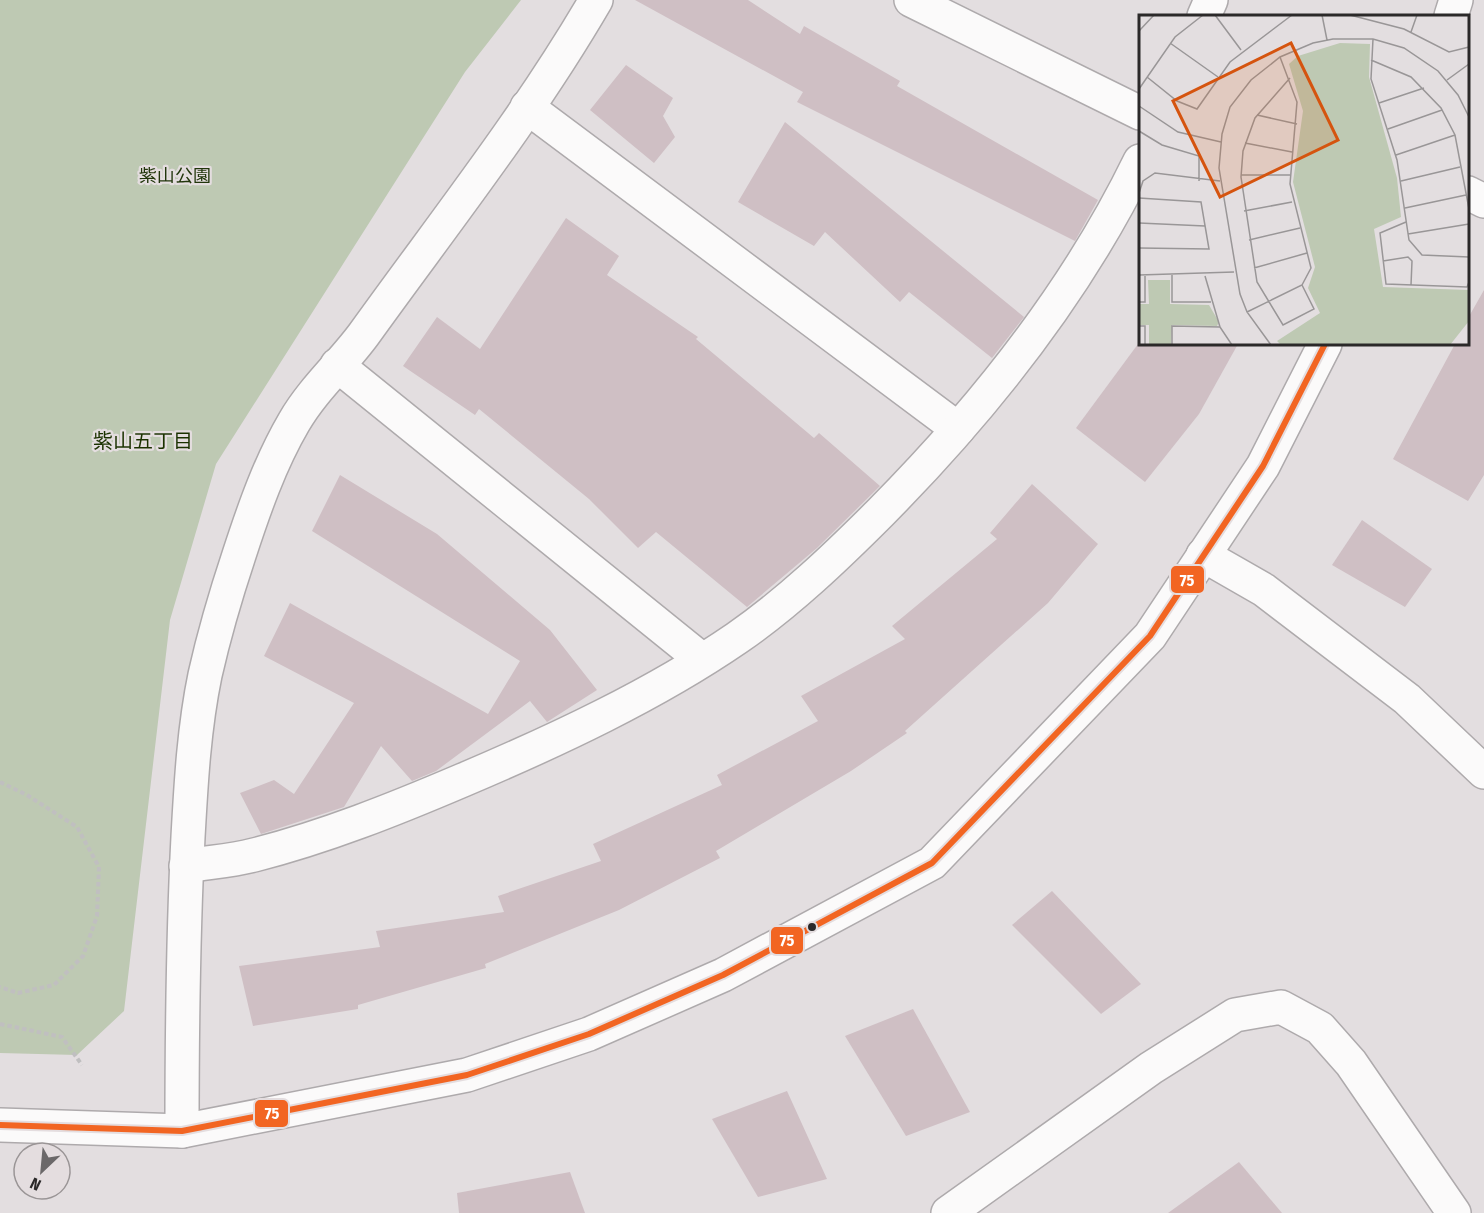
<svg xmlns="http://www.w3.org/2000/svg" width="1484" height="1213" font-family="'Fira Sans Condensed','Noto Sans JP',sans-serif">
  <style>
    .green { fill: #bec9b3 }
    .building { fill: #cfbfc4 }
    .lines { fill: none; stroke-linecap: round; stroke-linejoin: round }
    .minor-casing { stroke: #aeaaac; stroke-width: 36 }
    .tertiary-casing { stroke: #aeaaac; stroke-width: 36 }
    .path { stroke: #c0bfc0; stroke-width: 4; stroke-dasharray: 4.5 3; stroke-linecap: butt }
    .minor { stroke: #fbfafa; stroke-width: 33 }
    .tertiary { stroke: #fbfafa; stroke-width: 33 }
    .bus-1-casing { stroke: #e4dddf; stroke-width: 10 }
    .bus-1 { stroke: #f26522; stroke-width: 6 }
    .bus-dot { fill: #2b2929; stroke: #e4dddf; stroke-width: 2 }
    .labels { text-anchor: middle; stroke-width: 4.5; stroke-linejoin: round; paint-order: stroke }
    .park-label { font-size: 18px; fill: #21360b; stroke: #e4dddf }
    .neighbourhood-label { font-size: 20px; fill: #1b3200; stroke: #e4dddf }
    .inset-road { fill: none; stroke: #999697; stroke-width: 1.5 }
    .view { fill: #d5540f; fill-opacity: 0.15; stroke: #d5540f; stroke-width: 3 }
    .inset-edge { fill: none; stroke: #2b2929; stroke-width: 3 }
    .line-badge { stroke: #e4dddf; stroke-width: 2 }
    .badge-label { font-size: 16px; text-anchor: middle; font-weight: bold; fill: #fff }
  </style>
  <rect width="100%" height="100%" fill="#e3dee0"/>
  <!-- green -->
  <polygon class="green" points="0,0 521,0 465,72 216,464 170,620 124,1011 77,1055 0,1053"/>
  <!-- building -->
  <g class="building">
    <polygon points="635,0 748,0 800,34 804,26 900,81 897,86 1098,200 1075,241 797,102 803,92"/>
    <polygon points="626,65 673,98 663,116 675,137 654,163 590,110"/>
    <polygon points="785,122 1024,317 992,358 909,292 900,302 825,232 814,246 738,202"/>
    <polygon points="566,218 619,256 607,275 698,337 696,339 814,438 819,433 880,486 817,548 747,607 656,532 638,548 589,499 479,409 475,415 403,366 437,317 480,349"/>
    <polygon points="1484,290 1484,475 1468,501 1393,459 1455,344 1467,344 1467,320"/>
    <polygon points="1138,344 1238,344 1199,414 1145,482 1076,428"/>
    <polygon points="340,475 437,534 550,630 597,690 547,722 530,701 436,771 412,781 381,746 344,807 261,834 240,793 274,780 294,794 354,703 264,656 290,603 488,714 520,661 312,531"/>
    <polygon points="1032,484 1098,544 1048,603 905,731 907,733 851,771 716,851 720,858 619,910 485,964 486,968 358,1005 358,1009 253,1026 239,966 380,947 376,931 504,912 498,896 601,861 593,844 722,785 717,775 818,721 801,696 905,639 892,626 997,539 990,533"/>
    <polygon points="1362,520 1432,569 1405,607 1332,565"/>
    <polygon points="1052,891 1141,984 1101,1014 1012,925"/>
    <polygon points="913,1009 970,1112 906,1136 845,1036"/>
    <polygon points="787,1091 827,1179 758,1197 712,1119"/>
    <polygon points="1239,1162 1282,1213 1168,1213"/>
    <polygon points="570,1172 585,1213 459,1213 457,1193"/>
  </g>
  <g class="lines">
    <defs>
      <g id="minor">
        <polyline points="911,0 1140,113"/>
        <polyline points="1204,16 1211,0"/>
        <polyline points="527,107 958,429"/>
        <polyline points="1468,193 1484,201"/>
        <polyline points="337,365 701,659"/>
        <path d="M186,866c23,-4 46,-5 68,-11 71,-18 141,-46 209,-75 92,-39 191,-85 274,-142 52,-36 99,-81 144,-126 103,-104 195,-219 259,-351"/>
        <path d="M182,1131c0,-98 1,-196 6,-294 3,-54 6,-109 17,-162 9,-40 21,-81 34,-120 15,-46 31,-92 55,-133 19,-33 48,-58 70,-88 79,-110 164,-217 232,-334"/>
        <polyline points="948,1213 1151,1068 1235,1015 1281,1007 1320,1028 1351,1063 1454,1213"/>
      </g>
      <g id="tertiary">
        <polyline points="1451,16 1456,0"/>
        <polyline points="1203,555 1264,590 1407,699 1484,772"/>
        <polyline points="0,1125 182,1131 467,1075 589,1034 723,975 932,863 1150,636 1263,466 1325,344"/>
      </g>
    </defs>
    <!-- minor casing -->
    <use href="#minor" class="minor-casing"/>
    <!-- tertiary casing -->
    <use href="#tertiary" class="tertiary-casing"/>
    <!-- path -->
    <g class="path">
      <polyline points="0,782 27,795 77,827 99,867 97,916 83,956 54,985 18,993 0,987"/>
      <polyline points="0,1024 62,1037 82,1065"/>
    </g>
    <!-- minor -->
    <use href="#minor" class="minor"/>
    <!-- tertiary -->
    <use href="#tertiary" class="tertiary"/>
    <defs>
      <polyline id="bus-1" points="0,1125 182,1131 467,1075 589,1034 723,975 932,863 1150,636 1263,466 1325,344"/>
    </defs>
    <!-- bus-1 casing -->
    <use href="#bus-1" class="bus-1-casing"/>
    <!-- bus-1 -->
    <use href="#bus-1" class="bus-1"/>
  </g>
  <!-- markers -->
  <circle class="bus-dot" cx="812" cy="927" r="5"/>
  <g class="labels">
    <!-- park labels -->
    <g class="park-label">
      <text x="175" y="182">紫山公園</text>
    </g>
    <!-- neighbourhood labels -->
    <g class="neighbourhood-label">
      <text x="143" y="448">紫山五丁目</text>
    </g>
  </g>
  <!-- overview -->
  <g transform="translate(1139 15)">
    <rect width="330" height="330" fill="#e3dee0"/>
    <path d="M201,28l30,1 -1,33 28,101 4,39 -27,12 9,58 86,3v31l-19,24h-169l-4,-4 43,-28 -12,-25 7,-21 -22,-85 10,-71 -14,-47 9,-8zM9,265h22v24l39,1 10,17 -2,4 -45,-1 -1,20h-22v-20h-10v-21h10z" fill="#bec9b3"/>
    <path class="inset-road" d="M76,0l26,35M183,0l5,25M211,0l54,14 45,23 20,-5M304,0h22M0,16l15,-16M272,17l6,-17M234,24l-2,40 26,81 12,80 13,15 47,2M31,28l48,34M232,45l40,17 30,31 14,27 14,74M8,62l30,24 20,8 33,-47 62,-47M151,63l-35,40 -12,33 -2,26 16,105 26,43 31,-16 -12,-24M308,65l22,-16M0,74l36,-52 28,-22M240,88l45,-15M0,91l39,26 43,10M118,100l40,9M249,114l54,-19M0,116l23,14 37,11v25M106,128l47,9M257,140l59,-20M102,160h49M262,166l59,-14M0,178l4,-12 12,-8 65,8M0,183l62,4 8,47 -70,-1M266,193l61,-13M105,196l48,-9M267,207l-26,11 6,51 81,3 2,-5M0,208l66,3M269,219l61,-10M110,225l51,-12M244,246l25,-4 4,4 -1,24M115,253l53,-15M0,260l95,-3M33,260v27h39M66,261l15,51M0,287h6v-26M108,297l55,-27 9,-17 -21,-84 7,-82 -17,-45M0,311h6v19M33,330v-19l48,1 12,18M132,330l-24,-33 -7,-18 -21,-126 3,-34 8,-27 21,-27 29,-23 33,-14 20,-4h40l31,9 34,23 20,24 11,22"/>
    <path class="view" d="M152,28l47,97 -118,57 -47,-96z"/>
    <rect width="330" height="330" class="inset-edge"/>
  </g>
  <g class="line-badge">
    <rect x="1170" y="565" width="35" height="29" rx="6" fill="#f26522"/>
    <rect x="770" y="926" width="34" height="29" rx="6" fill="#f26522"/>
    <rect x="254" y="1099" width="35" height="29" rx="6" fill="#f26522"/>
  </g>
  <g class="badge-label">
    <text x="1187" y="586">75</text>
    <text x="787" y="946">75</text>
    <text x="272" y="1119">75</text>
  </g>
  <!-- north arrow -->
  <g transform="translate(42 1171) rotate(206)"><circle r="28" fill="#e4dddf" stroke="#9a9596" stroke-width="1.5"/>
  <path d="M0-4.5L10 22L0 15L-10 22Z" fill="#6b6869"/>
  <text y="-9" font-size="16" font-weight="bold" text-anchor="middle" fill="#2b2929">N</text>
  </g>
</svg>
